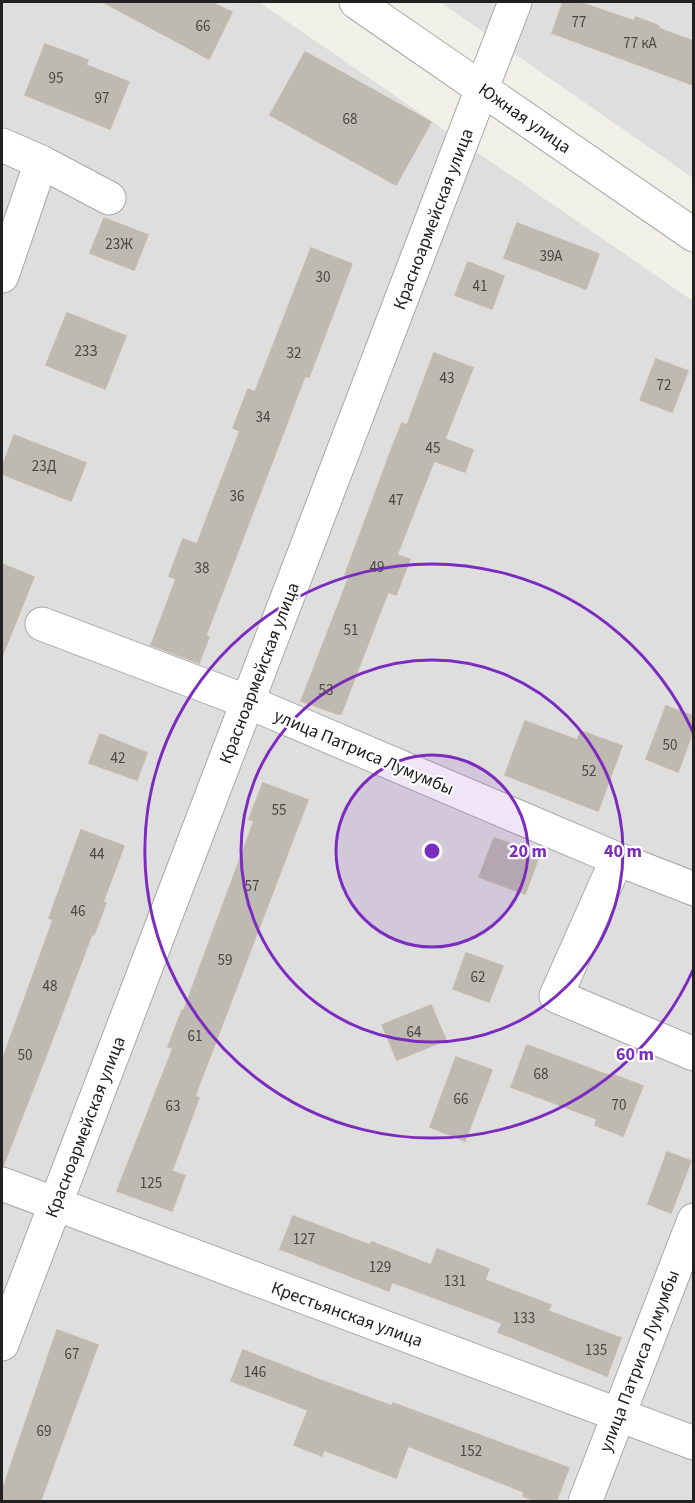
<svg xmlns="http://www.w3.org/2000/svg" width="695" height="1503" font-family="'Source Sans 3',sans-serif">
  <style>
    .residential { fill: #dfdede }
    .building { fill: #beb9b1; stroke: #c4b9aa; stroke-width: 1.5 }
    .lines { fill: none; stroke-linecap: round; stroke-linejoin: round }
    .minor-casing { stroke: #a8a8a8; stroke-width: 35 }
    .minor { stroke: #fff; stroke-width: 33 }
    .ring { fill: none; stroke: #7b2cbf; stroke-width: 3 }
    .labels { text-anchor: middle; stroke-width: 4.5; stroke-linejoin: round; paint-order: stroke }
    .number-label { font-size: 15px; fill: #484745 }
    .street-label { font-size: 18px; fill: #212121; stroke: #fff }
    .centre { fill: #7b2cbf; stroke: #fff; stroke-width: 3 }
    .ring-label { font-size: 18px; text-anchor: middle; font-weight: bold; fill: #7b2cbf; stroke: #fff; stroke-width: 4.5; stroke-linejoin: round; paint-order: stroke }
  </style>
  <rect width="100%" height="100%" fill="#f1f0e8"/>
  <!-- residential -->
  <g class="residential">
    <polygon points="2,2 259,2 693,301 693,1501 2,1502"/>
    <polygon points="440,2 693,2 693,178"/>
  </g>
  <!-- building -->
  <g class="building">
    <polygon points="103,2 211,2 232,12 209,59"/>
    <polygon points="563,2 579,2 634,21 636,17 659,26 658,28 693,41 693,85 552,33"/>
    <polygon points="45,44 88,60 86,65 129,82 110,129 25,95"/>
    <polygon points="305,52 431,122 396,185 270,115"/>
    <polygon points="104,218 148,235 134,270 90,253"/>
    <polygon points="517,223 599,254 586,289 504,258"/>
    <polygon points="311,248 352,264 309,377 305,376 206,635 209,637 199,663 151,645 176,579 169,576 183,539 197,544 240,431 233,428 248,389 255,392"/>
    <polygon points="468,262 504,276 492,309 455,295"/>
    <polygon points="67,313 126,336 105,389 46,365"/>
    <polygon points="434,353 473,368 445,439 473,450 465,472 434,461 397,555 410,559 396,595 388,592 341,714 338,714 301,701 349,577 345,575 393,445 402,423 407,425"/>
    <polygon points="656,359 688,371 672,412 640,400"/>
    <polygon points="14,435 86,463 71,501 2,474 2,468"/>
    <polygon points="2,564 34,577 3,654 2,654"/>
    <polygon points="666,706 693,716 693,731 678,772 646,759"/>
    <polygon points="525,721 577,740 581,731 622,746 598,811 505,775"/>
    <polygon points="100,734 147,753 137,780 89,763"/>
    <polygon points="263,783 308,800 195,1096 199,1098 172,1171 185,1176 172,1211 117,1191 173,1048 168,1047 182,1010 184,1010 254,821 249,819"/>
    <polygon points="81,830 124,846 103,902 106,903 94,935 92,934 49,1048 3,1166 2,1165 2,1061 53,920 49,918"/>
    <polygon points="494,838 540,854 525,894 479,877"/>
    <polygon points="466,953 503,966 489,1002 453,989"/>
    <polygon points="431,1005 446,1040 397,1060 382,1025"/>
    <polygon points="527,1045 613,1077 614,1075 643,1086 623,1136 595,1125 597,1119 511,1087"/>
    <polygon points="456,1057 492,1070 465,1141 430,1127"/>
    <polygon points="667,1152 691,1161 671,1213 648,1204"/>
    <polygon points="293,1216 370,1245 372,1242 431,1265 437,1249 489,1269 485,1280 551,1305 548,1311 621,1338 607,1376 498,1332 502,1323 392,1282 389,1291 280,1249"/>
    <polygon points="57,1330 98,1345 40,1502 2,1502 2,1491"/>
    <polygon points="243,1350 320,1380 392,1406 393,1403 569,1468 556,1502 538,1502 523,1496 524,1492 408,1446 396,1478 324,1450 322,1456 294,1445 308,1410 231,1381"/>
  </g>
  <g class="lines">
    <defs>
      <g id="minor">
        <polyline points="356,2 694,235"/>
        <polyline points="2,145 41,162 109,198"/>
        <polyline points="2,276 41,162"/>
        <polyline points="42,624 248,702 617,859 556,996 694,1054"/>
        <polyline points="617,859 694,889"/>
        <polyline points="2,1184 694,1443"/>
        <polyline points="2,1344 515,2"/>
        <polyline points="585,1502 694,1220"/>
      </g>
    </defs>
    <!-- minor casing -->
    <use href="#minor" class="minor-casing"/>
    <!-- minor -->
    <use href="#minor" class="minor"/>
  </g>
  <!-- distance rings -->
  <circle cx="432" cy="851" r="96" fill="#7b2cbf" fill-opacity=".12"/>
  <g class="ring">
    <circle cx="432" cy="851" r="96"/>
    <circle cx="432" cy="851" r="191"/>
    <path d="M693 970A287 287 0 1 1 693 732"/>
  </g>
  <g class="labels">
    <!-- number labels -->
    <g class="number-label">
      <text x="579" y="27">77</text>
      <text x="203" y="31">66</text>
      <text x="640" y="48">77 кА</text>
      <text x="56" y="83">95</text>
      <text x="102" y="103">97</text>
      <text x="350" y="124">68</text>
      <text x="119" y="249">23Ж</text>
      <text x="551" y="261">39А</text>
      <text x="323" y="282">30</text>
      <text x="480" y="291">41</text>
      <text x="86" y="356">23З</text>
      <text x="294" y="358">32</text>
      <text x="447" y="383">43</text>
      <text x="664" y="390">72</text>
      <text x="263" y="422">34</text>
      <text x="433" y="453">45</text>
      <text x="44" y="471">23Д</text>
      <text x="237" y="501">36</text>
      <text x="396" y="505">47</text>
      <text x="377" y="572">49</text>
      <text x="202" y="573">38</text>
      <text x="351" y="635">51</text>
      <text x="326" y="695">53</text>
      <text x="670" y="750">50</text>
      <text x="118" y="763">42</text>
      <text x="589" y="776">52</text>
      <text x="279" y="815">55</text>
      <text x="97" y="859">44</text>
      <text x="252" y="891">57</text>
      <text x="78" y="916">46</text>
      <text x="225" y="965">59</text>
      <text x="478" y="982">62</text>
      <text x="50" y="991">48</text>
      <text x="414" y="1037">64</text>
      <text x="195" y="1041">61</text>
      <text x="25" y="1060">50</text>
      <text x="541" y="1079">68</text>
      <text x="461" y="1104">66</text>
      <text x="619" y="1110">70</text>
      <text x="173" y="1111">63</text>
      <text x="151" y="1188">125</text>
      <text x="304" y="1244">127</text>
      <text x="380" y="1272">129</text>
      <text x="455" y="1286">131</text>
      <text x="524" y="1323">133</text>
      <text x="596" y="1355">135</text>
      <text x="72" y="1359">67</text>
      <text x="255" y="1377">146</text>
      <text x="44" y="1436">69</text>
      <text x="471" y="1456">152</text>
    </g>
    <!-- street labels -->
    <g class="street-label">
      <text transform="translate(525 118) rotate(35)" y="6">Южная улица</text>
      <text transform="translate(433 219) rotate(-69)" y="6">Красноармейская улица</text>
      <text transform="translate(259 673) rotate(-69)" y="6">Красноармейская улица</text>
      <text transform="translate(364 752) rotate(23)" y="6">улица Патриса Лумумбы</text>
      <text transform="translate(85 1127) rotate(-69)" y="6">Красноармейская улица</text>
      <text transform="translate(347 1314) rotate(20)" y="6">Крестьянская улица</text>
      <text transform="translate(639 1361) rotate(-69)" y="6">улица Патриса Лумумбы</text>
    </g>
  </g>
  <circle cx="432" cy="851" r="9" class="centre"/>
  <g class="ring-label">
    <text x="528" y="857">20 m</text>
    <text x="623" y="857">40 m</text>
    <text x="635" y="1060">60 m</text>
  </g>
  <!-- border -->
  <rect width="695" height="1503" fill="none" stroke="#212121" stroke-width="6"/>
</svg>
